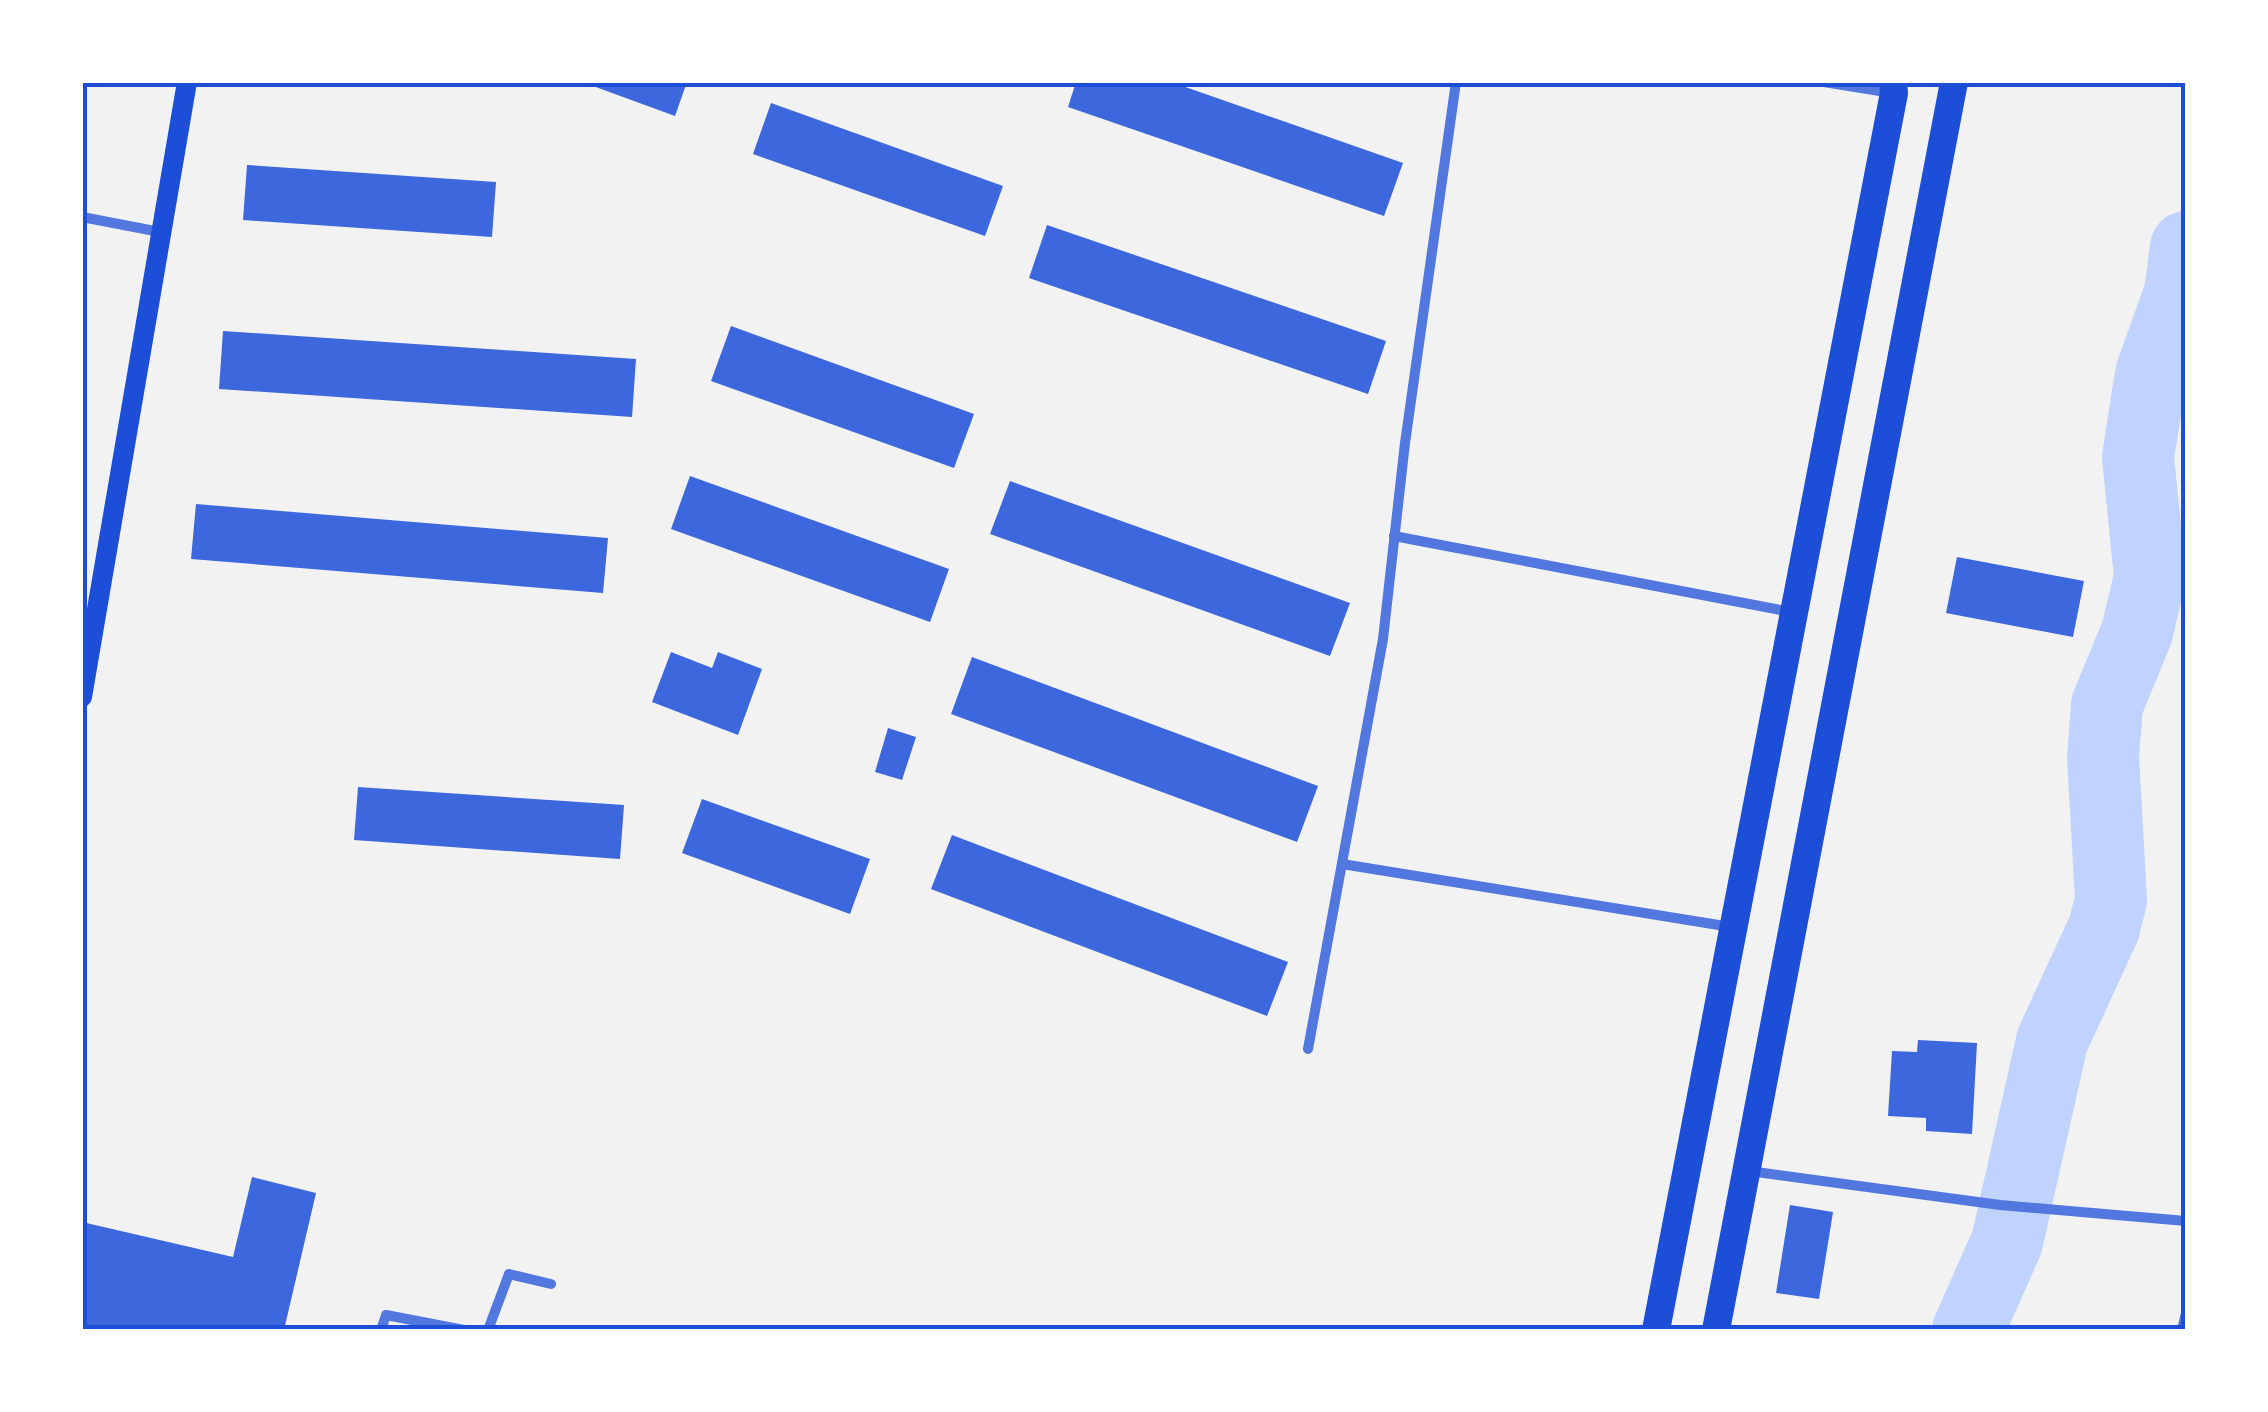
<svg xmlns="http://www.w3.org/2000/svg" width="2268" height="1412" font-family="'Fira Sans Condensed',sans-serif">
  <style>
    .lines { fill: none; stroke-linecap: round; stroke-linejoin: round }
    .river { stroke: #bfd3fe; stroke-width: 72 }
    .building { fill: #3d67dc }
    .minor { stroke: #5277de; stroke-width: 10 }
    .secondary { stroke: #1d4ed8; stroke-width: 20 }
    .trunk { stroke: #1d4ed8; stroke-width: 28 }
    .neatline { fill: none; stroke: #1d4ed8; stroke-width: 4 }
  </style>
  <rect width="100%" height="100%" fill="#f2f2f2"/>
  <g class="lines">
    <!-- river -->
    <polyline class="river" points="1968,1330 2007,1242 2052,1041 2104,928 2111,900 2103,757 2107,705 2137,632 2150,577 2138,457 2151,374 2180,293 2186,247"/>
  </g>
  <!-- building -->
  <g class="building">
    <polygon points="582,82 687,82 675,116"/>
    <polygon points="1076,82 1171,82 1403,163 1384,216 1068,107"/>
    <polygon points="771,103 1003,186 985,236 753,154"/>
    <polygon points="247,165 496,182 492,237 243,220"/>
    <polygon points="1047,225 1386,341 1368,394 1029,278"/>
    <polygon points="731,326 974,414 954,468 711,381"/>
    <polygon points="223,331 636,359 632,417 219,389"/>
    <polygon points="690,476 949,569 930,622 671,529"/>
    <polygon points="1010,481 1350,603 1330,656 990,534"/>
    <polygon points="196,504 608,538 603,593 191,559"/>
    <polygon points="1957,557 2084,581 2073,637 1946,613"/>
    <polygon points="671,652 712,668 718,652 762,669 738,735 652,702"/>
    <polygon points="972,657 1318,786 1297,842 951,714"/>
    <polygon points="888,728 916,737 902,780 875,772"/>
    <polygon points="358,787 624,805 620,859 354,840"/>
    <polygon points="702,799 870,859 850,914 682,853"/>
    <polygon points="952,835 1288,962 1267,1016 931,889"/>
    <polygon points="1918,1040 1977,1043 1972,1134 1926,1131 1926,1118 1888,1116 1892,1051 1917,1052"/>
    <polygon points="252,1177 316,1193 284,1330 82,1330 82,1222 233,1257"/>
    <polygon points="1790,1205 1833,1212 1819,1299 1776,1293"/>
  </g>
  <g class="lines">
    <!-- minor -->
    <g class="minor">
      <polyline points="1824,82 1892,93"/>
      <polyline points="82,217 160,232"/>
      <polyline points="1394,536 1791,612"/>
      <polyline points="1342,864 1731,927"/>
      <polyline points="1308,1049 1383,639 1405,443 1456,82"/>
      <polyline points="1749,1171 2000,1205 2186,1221"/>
      <polyline points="381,1330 386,1315 464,1330"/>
      <polyline points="488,1330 509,1274 551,1284"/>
      <polyline points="2182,1330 2186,1313"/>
    </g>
    <!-- secondary -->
    <polyline class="secondary" points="82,697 187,82"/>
    <!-- trunk -->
    <g class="trunk">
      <polyline points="1656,1330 1894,93 1893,82"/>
      <polyline points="1716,1330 1954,82"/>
    </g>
  </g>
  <!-- border -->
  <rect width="2268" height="1412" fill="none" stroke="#ffffff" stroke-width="170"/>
  <rect x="85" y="85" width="2098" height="1242" class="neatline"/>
</svg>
